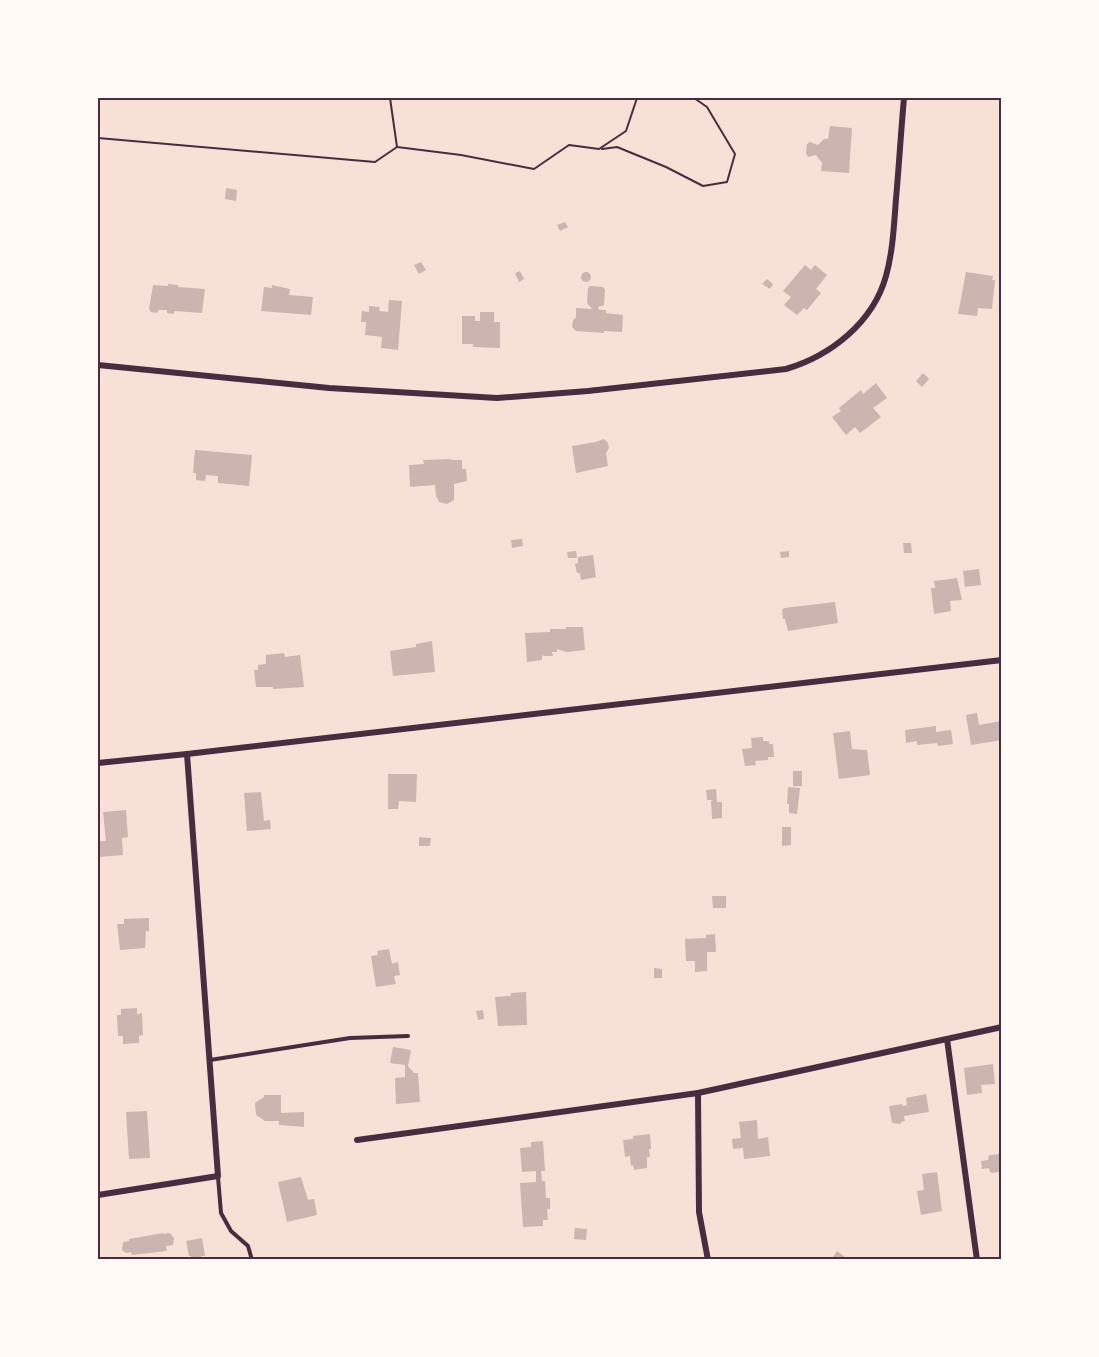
<svg xmlns="http://www.w3.org/2000/svg" width="1099" height="1357" font-family="Inter,sans-serif">
  <style>
    .building { fill: #ccb4b1 }
    .lines { fill: none; stroke-linecap: round; stroke-linejoin: round }
    .path { stroke: #4a2c40; stroke-width: 2 }
    .service { stroke: #4a2c40; stroke-width: 4 }
    .minor { stroke: #4a2c40; stroke-width: 6 }
    .neatline { fill: none; stroke: #4a2c40; stroke-width: 2 }
  </style>
  <rect width="100%" height="100%" fill="#f7e1d7"/>
  <!-- building -->
  <g class="building">
    <polygon points="830,126 852,128 849,173 821,171 822,163 816,155 808,157 806,153 807,144 810,142 818,145 824,139 828,139"/>
    <polygon points="226,188 237,190 236,201 225,199"/>
    <polygon points="565,222 568,227 560,231 557,225"/>
    <polygon points="421,262 426,270 419,274 414,265"/>
    <polygon points="805,265 811,270 815,265 827,275 816,289 821,293 807,310 804,308 797,315 784,305 791,297 783,291"/>
    <polygon points="520,271 524,279 519,282 515,273"/>
    <circle cx="586" cy="277" r="5"/>
    <polygon points="966,272 993,276 992,280 995,280 992,309 978,308 977,316 958,314"/>
    <polygon points="767,279 773,284 770,289 762,284"/>
    <polygon points="168,284 178,285 178,287 205,289 202,313 174,311 174,314 167,313 167,310 159,310 157,313 151,312 149,309 153,285 168,286"/>
    <polygon points="272,285 290,289 289,295 313,297 311,315 261,311 264,287 272,288"/>
    <polygon points="590,286 603,287 605,290 604,305 598,307 599,310 606,310 606,313 623,315 622,332 604,331 604,333 576,331 572,327 573,320 576,318 576,308 592,309 587,303 588,288"/>
    <polygon points="389,300 402,301 398,350 381,348 382,337 365,335 366,322 361,322 362,311 369,312 369,306 380,307 379,311 388,312"/>
    <polygon points="480,312 494,312 494,322 500,322 500,348 473,347 473,344 462,344 462,316 475,316 475,321 480,321"/>
    <polygon points="923,373 929,379 922,387 916,381"/>
    <polygon points="876,383 887,398 873,408 881,417 860,433 855,427 846,435 832,417 841,411 839,408 861,390 863,394"/>
    <polygon points="604,439 608,443 609,448 606,453 608,466 576,473 572,446 596,442"/>
    <polygon points="195,450 252,455 249,486 218,483 218,476 206,475 205,481 196,480 196,473 193,473"/>
    <polygon points="451,459 451,460 462,460 462,469 466,469 467,481 454,484 454,500 447,504 439,502 436,496 435,485 410,487 409,465 424,464 423,460"/>
    <polygon points="522,539 523,546 512,548 511,540"/>
    <polygon points="903,543 911,543 912,553 904,553"/>
    <polygon points="576,551 577,558 568,558 567,552"/>
    <polygon points="789,551 789,557 781,558 780,552"/>
    <polygon points="593,555 596,577 581,580 580,573 577,573 575,564 578,563 578,557"/>
    <polygon points="979,569 981,585 965,587 963,571"/>
    <polygon points="957,578 962,600 950,601 951,611 934,614 931,588 935,588 934,581"/>
    <polygon points="835,602 838,623 788,631 785,619 783,619 782,610 784,608"/>
    <polygon points="566,627 583,627 585,650 567,652 557,649 557,652 552,652 553,656 543,656 542,654 542,660 527,662 525,633 550,632 550,629 566,629"/>
    <polygon points="432,641 435,672 393,676 390,651 416,647 416,644"/>
    <polygon points="284,653 285,657 300,655 304,687 273,689 273,687 256,687 254,670 258,670 258,665 266,664 266,655"/>
    <polygon points="977,713 979,725 1001,721 1002,740 971,745 966,715"/>
    <polygon points="936,726 936,732 951,730 953,744 938,746 937,743 917,745 917,741 906,743 905,730"/>
    <polygon points="850,731 852,749 867,750 870,775 839,779 833,733"/>
    <polygon points="763,737 763,741 769,741 769,744 773,744 774,757 768,757 768,760 755,761 756,765 745,766 742,749 752,748 751,738"/>
    <rect x="793" y="771" width="9" height="15"/>
    <polygon points="388,774 417,774 416,802 399,801 398,809 388,809"/>
    <polygon points="788,787 800,788 797,814 789,813 789,804 787,804"/>
    <polygon points="716,789 717,802 722,802 722,818 712,819 711,801 713,800 707,800 706,790"/>
    <polygon points="261,792 264,821 270,820 271,829 247,831 244,793"/>
    <polygon points="126,810 128,837 122,838 123,855 99,857 98,845 100,845 100,841 106,841 103,812"/>
    <polygon points="782,827 791,827 791,845 782,846"/>
    <polygon points="419,837 431,838 430,846 419,846"/>
    <polygon points="712,896 726,896 726,908 713,908"/>
    <polygon points="149,918 149,931 146,931 145,948 120,950 117,924 124,924 124,919"/>
    <polygon points="715,934 716,952 707,952 707,971 695,972 695,961 686,961 685,939 706,938 706,935"/>
    <polygon points="389,949 392,964 398,962 400,975 394,976 396,984 376,987 371,956 378,955 377,951"/>
    <polygon points="654,968 662,969 662,978 654,978"/>
    <polygon points="526,992 527,1025 498,1026 495,997 511,996 511,993"/>
    <polygon points="137,1008 137,1014 142,1013 143,1035 139,1036 139,1043 123,1044 123,1036 118,1036 117,1015 121,1015 121,1009"/>
    <polygon points="483,1010 484,1019 478,1020 476,1011"/>
    <polygon points="393,1047 411,1050 408,1066 414,1073 418,1073 420,1102 396,1104 395,1078 405,1077 405,1065 390,1063"/>
    <polygon points="993,1064 995,1084 981,1085 982,1093 967,1095 964,1068"/>
    <polygon points="926,1094 929,1112 904,1116 905,1121 901,1122 901,1124 892,1123 889,1106 902,1104 903,1106 907,1105 906,1098"/>
    <polygon points="264,1095 281,1095 281,1113 304,1112 304,1127 279,1125 279,1121 265,1121 256,1115 255,1103 264,1097"/>
    <polygon points="147,1111 150,1158 129,1159 126,1112"/>
    <polygon points="757,1120 758,1139 768,1137 770,1156 744,1159 743,1148 733,1149 732,1139 741,1138 739,1122"/>
    <polygon points="650,1134 651,1149 649,1149 650,1157 647,1157 647,1168 634,1170 633,1165 631,1166 630,1156 625,1157 623,1140 633,1139 633,1136"/>
    <polygon points="543,1141 545,1171 541,1171 542,1181 545,1181 546,1198 550,1198 550,1209 547,1209 548,1220 543,1220 543,1226 523,1227 520,1183 536,1182 536,1171 522,1172 520,1148 531,1147 531,1142"/>
    <polygon points="1002,1154 1002,1171 993,1173 990,1172 989,1168 982,1169 981,1161 988,1160 989,1155"/>
    <polygon points="937,1172 942,1211 921,1215 917,1191 924,1190 922,1174"/>
    <polygon points="301,1177 308,1200 314,1199 317,1215 287,1222 278,1182"/>
    <polygon points="575,1228 587,1229 586,1240 574,1239"/>
    <polygon points="163,1233 163,1234 170,1233 174,1238 173,1245 166,1246 167,1251 132,1255 131,1252 126,1253 122,1250 123,1242 129,1241 129,1239"/>
    <polygon points="202,1238 205,1256 201,1256 202,1260 192,1260 191,1256 189,1256 186,1241"/>
    <polygon points="837,1251 849,1260 831,1260"/>
  </g>
  <g class="lines">
    <!-- path -->
    <g class="path">
      <polyline points="98,138 375,162 397,147 390,98"/>
      <polyline points="397,147 461,155 534,169 569,145 599,149 626,131 637,98"/>
      <polyline points="602,149 617,147 666,167 703,186 727,182 735,154 707,107 694,98"/>
    </g>
    <!-- service -->
    <g class="service">
      <polyline points="210,1060 350,1038 408,1036"/>
      <polyline points="218,1177 221,1213 231,1231 248,1246 252,1260"/>
    </g>
    <!-- minor -->
    <g class="minor">
      <path d="M98,365l231,23 168,10 91,-7 198,-22c44,-13 87,-46 100,-93 7,-25 8,-52 10,-77 3,-34 5,-68 8,-101"/>
      <polyline points="98,763 187,754 1002,660"/>
      <polyline points="947,1039 977,1260"/>
      <polyline points="698,1093 699,1212 708,1260"/>
      <polyline points="357,1140 698,1093 1002,1027"/>
      <polyline points="98,1195 218,1176 187,754"/>
    </g>
  </g>
  <!-- border -->
  <rect width="1099" height="1357" fill="none" stroke="#fffaf5" stroke-width="198"/>
  <rect x="99" y="99" width="901" height="1159" class="neatline"/>
</svg>
